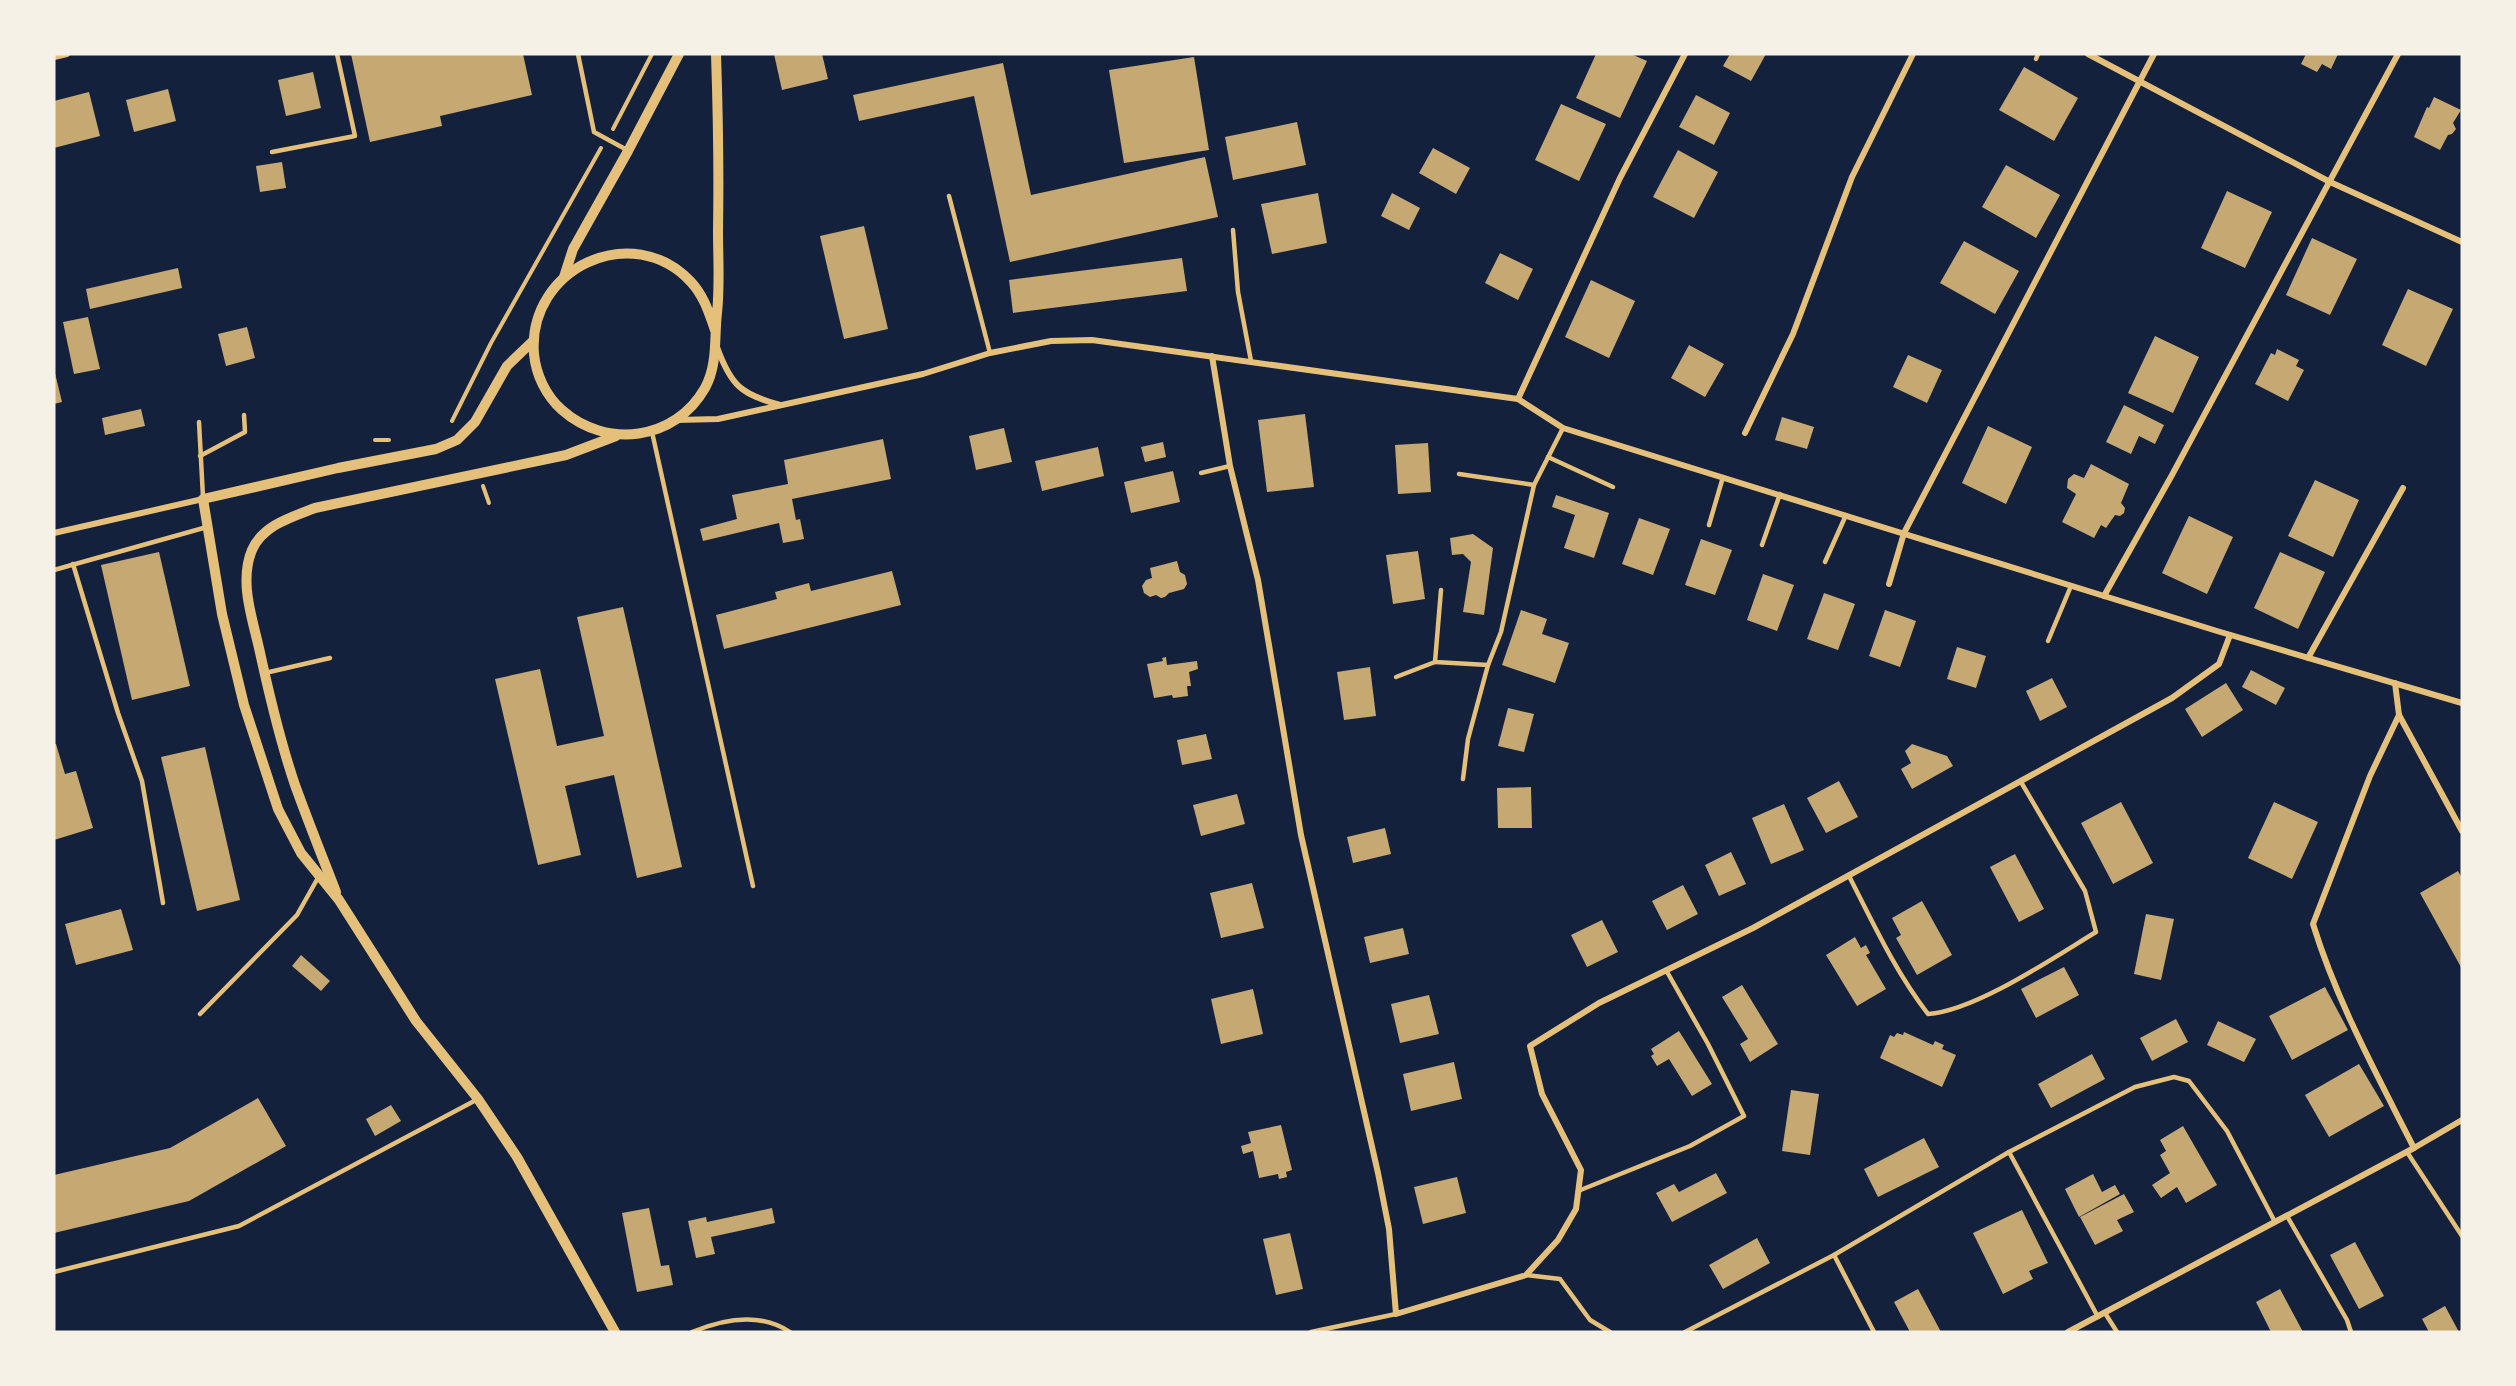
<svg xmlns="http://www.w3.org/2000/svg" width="2516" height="1386" font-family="Ubuntu,sans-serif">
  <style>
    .building { fill: #c6a872 }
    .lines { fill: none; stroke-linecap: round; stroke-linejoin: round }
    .path { stroke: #e5c07b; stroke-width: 4 }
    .service { stroke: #e5c07b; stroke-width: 4.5 }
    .minor { stroke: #e5c07b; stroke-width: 6 }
    .tertiary { stroke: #e5c07b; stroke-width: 10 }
  </style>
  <rect width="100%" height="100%" fill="#14213d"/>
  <!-- building -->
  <g class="building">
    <polygon points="351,54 523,54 532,95 440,116 442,126 370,142"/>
    <polygon points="774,54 822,54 828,79 782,90"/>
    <polygon points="1596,54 1631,54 1647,61 1620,118 1576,98"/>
    <polygon points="1730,54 1766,54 1751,81 1723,66"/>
    <polygon points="2306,54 2338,54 2331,69 2322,64 2317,72 2301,64"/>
    <polygon points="1194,57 1209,150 1124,163 1109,70"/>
    <polygon points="1003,63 1031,195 1205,157 1218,217 1010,262 974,96 859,121 853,95"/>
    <polygon points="2024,67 2078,98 2054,141 1999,110"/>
    <polygon points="313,72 321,108 286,116 278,80"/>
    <polygon points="168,89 176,121 134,132 126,100"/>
    <polygon points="89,92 100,136 54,148 54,101"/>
    <polygon points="1696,95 1730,113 1714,145 1679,127"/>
    <polygon points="2434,97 2461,110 2453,123 2456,129 2452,134 2448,135 2440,150 2414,137 2427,107 2429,108"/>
    <polygon points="1561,104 1606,124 1579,181 1535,160"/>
    <polygon points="1297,122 1306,165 1233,180 1225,137"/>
    <polygon points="1433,148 1470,168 1456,194 1419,173"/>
    <polygon points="1678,150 1718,172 1694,218 1653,197"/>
    <polygon points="282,162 286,188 260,192 256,166"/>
    <polygon points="2006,165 2060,195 2036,238 1982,207"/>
    <polygon points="2227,191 2272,212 2245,268 2201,248"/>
    <polygon points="1318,193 1327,243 1272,254 1261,204"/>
    <polygon points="1392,193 1420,208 1409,230 1381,216"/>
    <polygon points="864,226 888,329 844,339 820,236"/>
    <polygon points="2312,238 2357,259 2330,315 2286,295"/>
    <polygon points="1964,241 2019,271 1995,314 1940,283"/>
    <polygon points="1500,253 1533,269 1518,300 1485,283"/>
    <polygon points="1182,258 1187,291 1013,313 1009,280"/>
    <polygon points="178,268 182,288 90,309 86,289"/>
    <polygon points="1591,280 1635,301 1609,358 1565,337"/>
    <polygon points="2408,289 2453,309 2426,366 2382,345"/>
    <polygon points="88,317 100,369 74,374 63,322"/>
    <polygon points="247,327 255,358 226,366 218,334"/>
    <polygon points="2155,336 2199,357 2173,413 2128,393"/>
    <polygon points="1689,345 1724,364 1705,397 1671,378"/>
    <polygon points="2277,349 2299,360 2296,366 2304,370 2288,401 2255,384 2271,353 2275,355"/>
    <polygon points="1908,355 1942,370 1927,403 1893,387"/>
    <polygon points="54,369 62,402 54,404"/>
    <polygon points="2124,405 2164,425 2155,444 2139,436 2131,454 2106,442"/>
    <polygon points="141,409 145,426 105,435 102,418"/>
    <polygon points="1305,414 1314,487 1267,492 1258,420"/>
    <polygon points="1782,417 1814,427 1807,449 1775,440"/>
    <polygon points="1988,426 2032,447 2006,504 1962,483"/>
    <polygon points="1004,428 1012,462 976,470 969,436"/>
    <polygon points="883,439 891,479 792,499 796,520 800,519 804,539 783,543 779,523 703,541 700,529 737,519 732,495 788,484 784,460"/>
    <polygon points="1163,442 1166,457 1145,462 1141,447"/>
    <polygon points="1428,443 1431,492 1398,494 1395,445"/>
    <polygon points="1098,447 1104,476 1042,491 1035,461"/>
    <polygon points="2091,464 2129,484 2121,503 2125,508 2124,513 2120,516 2115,515 2106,528 2101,525 2094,538 2062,522 2076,494 2067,488 2068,479 2074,474 2084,478"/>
    <polygon points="1173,471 1180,502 1131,513 1124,482"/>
    <polygon points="2315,480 2359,500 2333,557 2288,536"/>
    <polygon points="1556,495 1609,513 1594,558 1564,548 1575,515 1552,507"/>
    <polygon points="2189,516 2233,537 2207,594 2162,573"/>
    <polygon points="1639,518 1670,529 1653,575 1622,564"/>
    <polygon points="1473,534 1493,548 1484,615 1463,612 1471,562 1463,554 1452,555 1450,538"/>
    <polygon points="1701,539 1732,550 1715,595 1685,585"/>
    <polygon points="1418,551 1425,599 1393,604 1386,555"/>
    <polygon points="159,552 190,686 132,700 101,565"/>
    <polygon points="2280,552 2325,572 2298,629 2254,608"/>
    <polygon points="1177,561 1180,572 1185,575 1187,584 1184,589 1169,593 1165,597 1161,598 1156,595 1150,597 1144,593 1142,586 1146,580 1152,578 1150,568"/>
    <polygon points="892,571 901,605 724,649 716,615 777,599 775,592 809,583 811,591"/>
    <polygon points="1763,574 1794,585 1777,631 1747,620"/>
    <polygon points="1824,593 1855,604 1838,650 1807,639"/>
    <polygon points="623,607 682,867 637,878 614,775 565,786 581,855 538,865 495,679 540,669 557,746 604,736 577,617"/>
    <polygon points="1521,610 1547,619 1542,634 1569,643 1555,683 1502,665"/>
    <polygon points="1885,610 1916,621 1900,667 1869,656"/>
    <polygon points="1957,647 1986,656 1976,688 1947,679"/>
    <polygon points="1166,657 1167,665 1197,661 1198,669 1189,672 1191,686 1187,686 1188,696 1173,698 1172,695 1154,698 1147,664 1163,661 1162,658"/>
    <polygon points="1370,667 1376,716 1344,720 1337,672"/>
    <polygon points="2251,670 2285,688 2276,705 2242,687"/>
    <polygon points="2052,678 2067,707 2040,721 2026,691"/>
    <polygon points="2226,683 2243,710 2202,737 2185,709"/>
    <polygon points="1508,708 1534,714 1524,752 1498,746"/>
    <polygon points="1206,734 1212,759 1182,765 1177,740"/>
    <polygon points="54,744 56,744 65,774 76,771 93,828 54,840"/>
    <polygon points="1912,744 1947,756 1953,766 1912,789 1901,769 1911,763 1905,751"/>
    <polygon points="205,747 240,900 197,911 161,757"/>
    <polygon points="1839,781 1858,817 1826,833 1807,798"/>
    <polygon points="1531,787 1532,828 1498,828 1497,788"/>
    <polygon points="1237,794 1245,824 1201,836 1193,805"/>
    <polygon points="2121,802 2153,863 2113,884 2081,823"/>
    <polygon points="2274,802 2318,822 2292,879 2248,858"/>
    <polygon points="1784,804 1804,850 1771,864 1752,818"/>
    <polygon points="1385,828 1391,854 1353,863 1347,837"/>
    <polygon points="1731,852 1746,884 1719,896 1705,865"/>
    <polygon points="2015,854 2044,909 2019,922 1990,867"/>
    <polygon points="2458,871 2462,878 2462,969 2420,893"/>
    <polygon points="1252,883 1264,928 1221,938 1210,893"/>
    <polygon points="1683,885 1698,914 1667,930 1652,901"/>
    <polygon points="1922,901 1952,955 1917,975 1896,938 1901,935 1892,918"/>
    <polygon points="121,909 133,950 76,965 65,924"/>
    <polygon points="2146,914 2174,919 2161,980 2134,974"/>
    <polygon points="1602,920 1618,952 1587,967 1571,935"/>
    <polygon points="1403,928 1409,954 1370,963 1364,937"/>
    <polygon points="1855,937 1861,948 1866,945 1870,953 1866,955 1886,989 1857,1006 1826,955"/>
    <polygon points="301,955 330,981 321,991 292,966"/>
    <polygon points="2064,967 2079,995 2036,1018 2021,989"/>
    <polygon points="1742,985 1778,1044 1750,1062 1740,1044 1748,1039 1722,997"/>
    <polygon points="2325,987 2348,1030 2292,1060 2269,1016"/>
    <polygon points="1253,989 1263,1034 1221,1044 1211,999"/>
    <polygon points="1429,995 1439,1034 1400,1043 1391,1004"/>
    <polygon points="2176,1019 2188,1042 2152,1061 2140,1038"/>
    <polygon points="2218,1021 2256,1039 2244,1062 2207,1045"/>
    <polygon points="1679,1031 1712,1084 1692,1096 1669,1059 1657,1066 1651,1056 1654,1054 1651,1049"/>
    <polygon points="1904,1032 1933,1045 1935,1041 1944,1045 1942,1049 1956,1055 1942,1087 1880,1058 1890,1035 1894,1037 1897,1033 1903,1035"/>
    <polygon points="2092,1054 2105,1079 2051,1108 2038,1084"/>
    <polygon points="1454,1062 1462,1099 1411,1111 1403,1074"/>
    <polygon points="2359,1064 2384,1106 2329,1137 2305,1095"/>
    <polygon points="1791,1090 1819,1094 1810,1155 1782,1151"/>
    <polygon points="258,1098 286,1146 189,1201 54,1233 54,1175 170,1148"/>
    <polygon points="391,1105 401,1121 375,1136 366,1119"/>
    <polygon points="1281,1125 1292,1170 1286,1172 1287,1177 1279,1179 1278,1174 1259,1178 1253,1151 1243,1154 1241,1146 1251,1143 1248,1132"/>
    <polygon points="2183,1126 2217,1185 2186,1203 2177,1187 2161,1198 2152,1185 2170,1173 2160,1155 2166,1151 2160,1140"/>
    <polygon points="1924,1138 1939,1167 1878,1197 1864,1169"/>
    <polygon points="1716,1173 1727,1193 1672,1222 1656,1193 1674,1184 1679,1192"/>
    <polygon points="2093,1174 2102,1192 2115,1185 2120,1194 2079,1217 2065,1189"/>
    <polygon points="1457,1177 1466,1213 1423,1224 1414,1187"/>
    <polygon points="2124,1194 2134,1212 2117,1220 2123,1231 2095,1245 2080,1217"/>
    <polygon points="649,1208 661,1266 669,1265 673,1285 637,1292 622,1213"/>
    <polygon points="772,1208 775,1223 711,1237 715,1254 696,1258 688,1221 706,1217 707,1222"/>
    <polygon points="2022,1210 2048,1263 2029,1271 2033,1279 2003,1294 1973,1233"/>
    <polygon points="1290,1233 1303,1289 1276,1295 1263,1239"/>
    <polygon points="1757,1238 1770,1263 1723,1289 1709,1265"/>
    <polygon points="2355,1242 2384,1296 2359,1309 2330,1255"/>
    <polygon points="1918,1289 1933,1317 1941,1332 1910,1332 1894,1302"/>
    <polygon points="2280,1289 2295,1317 2303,1332 2271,1332 2256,1302"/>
    <polygon points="2445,1306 2459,1332 2429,1332 2422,1319"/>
  </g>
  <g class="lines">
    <!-- path -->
    <g class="path">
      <polyline points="613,129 652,54"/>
      <polyline points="452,421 491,343 601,148"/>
      <polyline points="375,440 389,440"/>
      <polyline points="483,486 489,503"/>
    </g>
    <!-- service -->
    <g class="service">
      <polyline points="578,54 594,132 627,150"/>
      <polyline points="2036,59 2038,54"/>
      <polyline points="272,152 355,136 337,54"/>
      <polyline points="949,196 990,353"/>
      <polyline points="1233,230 1238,292 1251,361"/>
      <polyline points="199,422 203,497"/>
      <polyline points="652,432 753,886"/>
      <polyline points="200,456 245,432 244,415"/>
      <polyline points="1548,457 1613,487"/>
      <polyline points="1201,473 1230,466"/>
      <polyline points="1459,474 1534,485"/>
      <polyline points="1709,525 1723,477"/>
      <polyline points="1762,545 1780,494"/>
      <polyline points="1825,562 1846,515"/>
      <polyline points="73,564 118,713 142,781 163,903"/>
      <polyline points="54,570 207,527"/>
      <polyline points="1441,590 1435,662 1488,665 1501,632 1534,485 1563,428"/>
      <polyline points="2048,641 2071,586"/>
      <polyline points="265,673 330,658"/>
      <polyline points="1396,677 1435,662"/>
      <polyline points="1463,779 1468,739 1488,665"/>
      <path d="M1849,876c24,47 46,95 79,138 47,-3 125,-56 168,-82l-11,-41 -64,-109"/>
      <polyline points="200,1014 297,915 319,876"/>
      <polyline points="2009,1152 2135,1087 2174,1077 2189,1081 2227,1131 2275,1222"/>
      <polyline points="2407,1152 2462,1236"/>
      <polyline points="1578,1191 1690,1146 1744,1116 1708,1044 1666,970"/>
      <polyline points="2287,1216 2347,1320 2351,1332"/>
      <polyline points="1834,1255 1874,1332"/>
      <polyline points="54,1272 239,1226 478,1099"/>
      <polyline points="1526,1275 1560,1279 1590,1320 1610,1332"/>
      <polyline points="2105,1313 2117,1332"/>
      <path d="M692,1332c31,-13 68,-20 98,0"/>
      <polyline points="1311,1332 1396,1314"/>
      <polyline points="1685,1332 1834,1255 2009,1152 2098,1317"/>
    </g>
    <!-- minor -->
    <g class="minor">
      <polyline points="2088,54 2330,182 2462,242"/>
      <polyline points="54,57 67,54"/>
      <path d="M717,347c14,39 24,47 63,58"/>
      <polyline points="1212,356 1230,466 1258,580 1301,835 1378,1173 1389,1229 1396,1314 1526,1275 1558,1240 1576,1209 1581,1170 1542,1094 1530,1046 1599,1003 1753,928 2172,698 2219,664 2230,635"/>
      <polyline points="1518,399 1620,178 1685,54"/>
      <polyline points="677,420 718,419 923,374 990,353 1051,341 1092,340 1518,399 1563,428 2217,631 2462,703"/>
      <polyline points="1745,433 1793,334 1852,177 1913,54"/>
      <polyline points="54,533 203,499"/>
      <polyline points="1889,584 1904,533 2154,54"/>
      <polyline points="2104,596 2172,475 2398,54"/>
      <polyline points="2308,658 2403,488"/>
      <polyline points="2395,683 2399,715 2462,831"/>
      <path d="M2399,715l-29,61 -57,148c24,78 64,151 101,224"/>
      <polyline points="2068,1332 2414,1148 2462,1120"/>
    </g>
    <!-- tertiary -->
    <g class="tertiary">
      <polyline points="564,277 573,249 628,151 679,54"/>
      <path d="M715,330c-6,-17 -11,-34 -24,-48 -58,-63 -164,-14 -157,72 2,21 12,42 28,56 44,39 113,31 143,-22 13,-24 9,-50 12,-75 3,-27 1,-55 1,-82 1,-59 0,-118 -2,-177"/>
      <polyline points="533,341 507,366 475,422 457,440 436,449 338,468 203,499 222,614 244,705 278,809 301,853 339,900 416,1021 478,1099 517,1157 615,1332"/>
      <path d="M336,892c-14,-36 -28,-71 -41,-107 -15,-44 -26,-91 -36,-137 -7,-31 -20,-67 -7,-98 11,-25 40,-33 63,-42l251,-53 50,-19"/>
    </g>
  </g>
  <!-- border -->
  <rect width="2516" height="1386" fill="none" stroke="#f6f1e7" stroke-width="111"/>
</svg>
